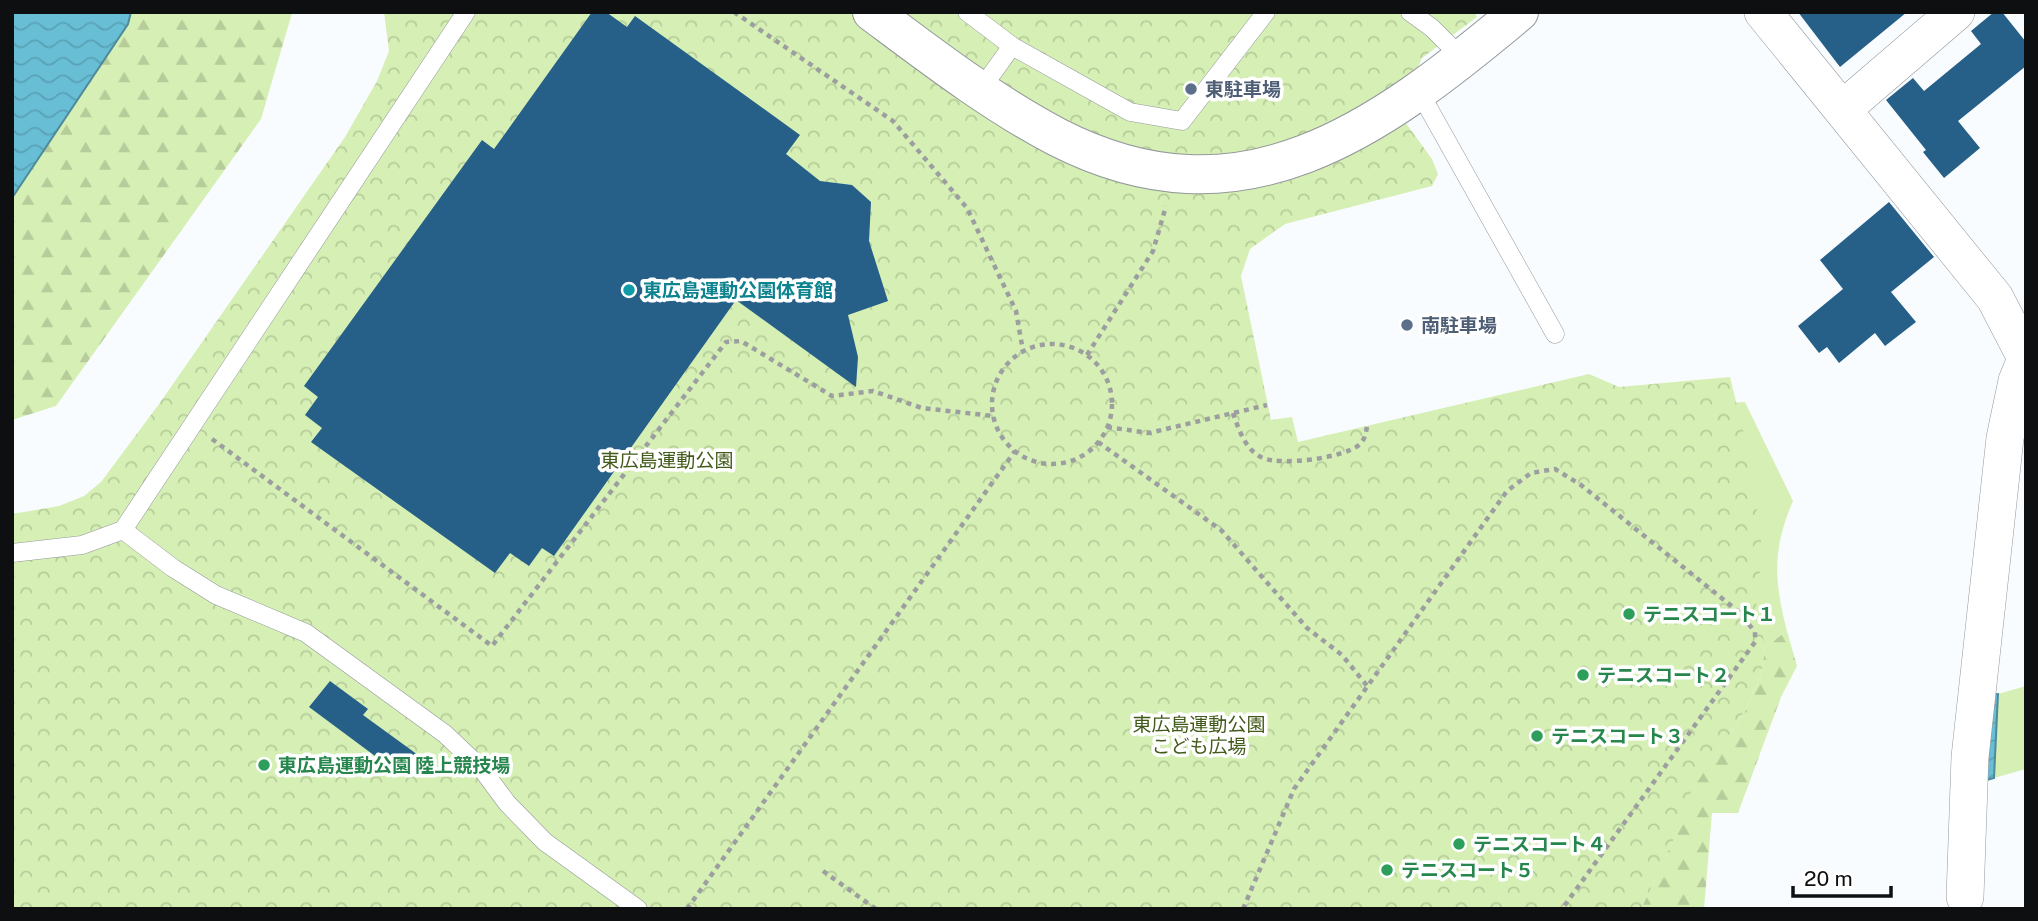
<svg xmlns="http://www.w3.org/2000/svg" width="2038" height="921" font-family="'Public Sans','Noto Sans JP',sans-serif">
  <style>
    .grass { fill: #d5efb4 }
    .forest { fill: url(#forest-firs) }
    .park { fill: url(#park-crowns) }
    .water { fill: url(#water-waves); stroke: #4d8a9a; stroke-width: 2 }
    .building { fill: #265f88 }
    .lines { fill: none; stroke-linecap: round; stroke-linejoin: round }
    .service-casing { stroke: #93989c; stroke-width: 19 }
    .minor-casing { stroke: #93989c; stroke-width: 38 }
    .tertiary-casing { stroke: #93989c; stroke-width: 40 }
    .path { stroke: #9c9ea0; stroke-width: 4.5; stroke-dasharray: 5 5; stroke-linecap: butt }
    .service { stroke: #fff; stroke-width: 18 }
    .minor { stroke: #fff; stroke-width: 37 }
    .tertiary { stroke: #fff; stroke-width: 38 }
    .service-dot { fill: #5c6f8a; stroke: #fff; stroke-width: 2.5 }
    .culture-dot { fill: #0f9aa8; stroke: #fff; stroke-width: 2.5 }
    .leisure-dot { fill: #2e9e5b; stroke: #fff; stroke-width: 2.5 }
    .labels { text-anchor: middle; stroke-width: 7; stroke-linejoin: round; paint-order: stroke }
    .service-label { font-size: 19px; font-weight: bold; fill: #4e5e75; stroke: #fff; text-anchor: start }
    .culture-label { font-size: 19px; font-weight: bold; fill: #0d838f; stroke: #fff; text-anchor: start }
    .park-label { font-size: 19px; fill: #435b1a; stroke: #fff }
    .leisure-label { font-size: 19px; font-weight: bold; fill: #27864d; stroke: #fff; text-anchor: start }
  </style>
  <defs>
    <pattern id="forest-firs" width="22" height="20" patternUnits="userSpaceOnUse" patternTransform="scale(1.75)"><rect width="22" height="20" fill="#d5efb4"/><path d="M5 1l3.5 6h-7zM16 11l3.5 6h-7z" fill="#b6cc9a"/></pattern>
    <pattern id="park-crowns" width="20" height="18" patternUnits="userSpaceOnUse" patternTransform="scale(1.75)"><rect width="20" height="18" fill="#d5efb4"/><path d="M2 6a3 3 0 1 1 6 0M12 15a3 3 0 1 1 6 0" fill="none" stroke="#b6cc9a"/></pattern>
    <pattern id="water-waves" width="16" height="10" patternUnits="userSpaceOnUse" patternTransform="scale(1.75)"><rect width="16" height="10" fill="#68bed5"/><path d="M0 5q4-4 8 0t8 0" fill="none" stroke="#59a2b6"/></pattern>
  </defs>
  <rect width="100%" height="100%" fill="#f9fcfe"/>
  <!-- grass -->
  <g class="grass">
    <path d="M1745,402l48,99c-21,49 -19,79 -6,130l-22,16 -38,90 -21,34 -65,138h-35l89,-504z"/>
    <polygon points="2026,686 2026,769 1994,778 1998,694"/>
  </g>
  <!-- forest -->
  <g class="forest">
    <polygon points="131,12 292,13 261,119 56,406 12,420 12,198 128,24"/>
    <polygon points="1787,631 1797,666 1781,697 1738,813 1712,813 1704,909 1641,909 1688,809 1691,791 1745,711 1761,675 1765,647"/>
  </g>
  <!-- park -->
  <polygon class="park" points="384,12 1475,12 1477,17 1422,58 1416,72 1386,96 1432,159 1438,174 1432,186 1285,224 1250,249 1241,276 1271,420 1292,417 1298,442 1589,374 1619,387 1730,377 1748,451 1761,539 1760,572 1753,588 1765,647 1761,675 1745,711 1691,791 1688,809 1641,909 12,909 12,514 59,506 84,496 101,482 159,404 345,137 377,81 389,51"/>
  <!-- water -->
  <g class="water">
    <polygon points="12,12 131,12 128,24 12,198"/>
    <polygon points="1998,694 1994,778 1980,782 1988,695"/>
  </g>
  <!-- building -->
  <g class="building">
    <polygon points="592,12 606,12 627,27 635,16 800,135 786,154 820,181 852,185 871,202 869,241 888,301 848,315 858,357 856,387 736,300 554,556 542,548 529,566 510,553 495,573 311,442 322,428 305,415 318,397 304,386 482,140 494,149"/>
    <polygon points="1798,12 1907,12 1840,67"/>
    <polygon points="1994,12 2002,12 2026,42 2026,66 1958,121 1980,148 1944,178 1923,152 1926,150 1886,100 1913,78 1924,91 1981,44 1971,31"/>
    <polygon points="1889,202 1934,257 1891,292 1916,322 1885,346 1875,333 1839,363 1827,347 1819,353 1798,326 1843,289 1820,260"/>
    <polygon points="330,681 368,709 363,715 418,755 402,776 309,707"/>
  </g>
  <g class="lines">
    <defs>
      <g id="service">
        <polyline points="967,12 1012,46 1130,112 1182,121 1266,12"/>
        <polyline points="1410,12 1432,28 1463,59"/>
        <polyline points="981,89 1012,46"/>
        <polyline points="1420,93 1555,334"/>
        <polyline points="123,530 173,568 216,595 306,633 445,734 481,768 507,803 545,842 638,909"/>
        <polyline points="12,553 82,545 123,530 466,12"/>
      </g>
      <g id="minor">
        <polyline points="1763,12 1995,298 2026,358"/>
        <polyline points="1843,109 1956,12"/>
        <polyline points="1965,897 1970,757 2005,438 2017,381 2026,359"/>
      </g>
      <path id="tertiary" d="M872,12c59,44 120,91 185,125 185,95 322,-8 462,-125"/>
    </defs>
    <!-- service casing -->
    <use href="#service" class="service-casing"/>
    <!-- minor casing -->
    <use href="#minor" class="minor-casing"/>
    <!-- tertiary casing -->
    <use href="#tertiary" class="tertiary-casing"/>
    <!-- path -->
    <g class="path">
      <polyline points="734,12 893,121 967,208 1016,311 1023,351"/>
      <circle cx="1052" cy="404" r="60"/>
      <polyline points="1087,355 1153,251 1166,206"/>
      <path d="M1233,413c6,17 12,37 30,45 19,8 80,0 96,-13 6,-5 7,-12 8,-19"/>
      <polyline points="1107,427 1149,433 1267,405"/>
      <polyline points="212,439 492,646 726,342 741,341 832,396 873,391 922,408 993,416"/>
      <polyline points="1098,442 1221,530 1307,628 1342,655 1368,687"/>
      <polyline points="823,871 876,909"/>
      <polyline points="687,909 1015,451"/>
      <polyline points="1243,909 1294,789 1507,491 1531,473 1555,469 1581,485 1739,612 1755,632 1755,642 1562,909"/>
    </g>
    <!-- service -->
    <use href="#service" class="service"/>
    <!-- minor -->
    <use href="#minor" class="minor"/>
    <!-- tertiary -->
    <use href="#tertiary" class="tertiary"/>
  </g>
  <!-- markers -->
  <g class="service-dot">
    <circle cx="1191" cy="89" r="7"/>
    <circle cx="1407" cy="325" r="7"/>
  </g>
  <circle class="culture-dot" cx="629" cy="290" r="7"/>
  <g class="leisure-dot">
    <circle cx="1629" cy="614" r="7"/>
    <circle cx="1583" cy="675" r="7"/>
    <circle cx="1537" cy="736" r="7"/>
    <circle cx="264" cy="765" r="7"/>
    <circle cx="1459" cy="844" r="7"/>
    <circle cx="1387" cy="870" r="7"/>
  </g>
  <g class="labels">
    <!-- service labels -->
    <g class="service-label">
      <text x="1205" y="96">東駐車場</text>
      <text x="1421" y="332">南駐車場</text>
    </g>
    <!-- culture labels -->
    <g class="culture-label">
      <text x="643" y="297">東広島運動公園体育館</text>
    </g>
    <!-- park labels -->
    <g class="park-label">
      <text x="667" y="467">東広島運動公園</text>
      <text x="1199" y="731">東広島運動公園<tspan x="1199" dy="22">こども広場</tspan></text>
    </g>
    <!-- leisure labels -->
    <g class="leisure-label">
      <text x="1643" y="621">テニスコート１</text>
      <text x="1597" y="682">テニスコート２</text>
      <text x="1551" y="743">テニスコート３</text>
      <text x="278" y="772">東広島運動公園 陸上競技場</text>
      <text x="1473" y="851">テニスコート４</text>
      <text x="1401" y="877">テニスコート５</text>
    </g>
  </g>
  <!-- border -->
  <rect width="2038" height="921" fill="none" stroke="#0e0f11" stroke-width="28"/>
  <!-- scale -->
  <path d="M1793 886v10h98v-10" fill="none" stroke="#0e0f11" stroke-width="3.5"/>
  <text x="1804" y="886" font-size="21" fill="#0e0f11" stroke="#ffffff" stroke-width="5" paint-order="stroke">20 m</text>
</svg>
